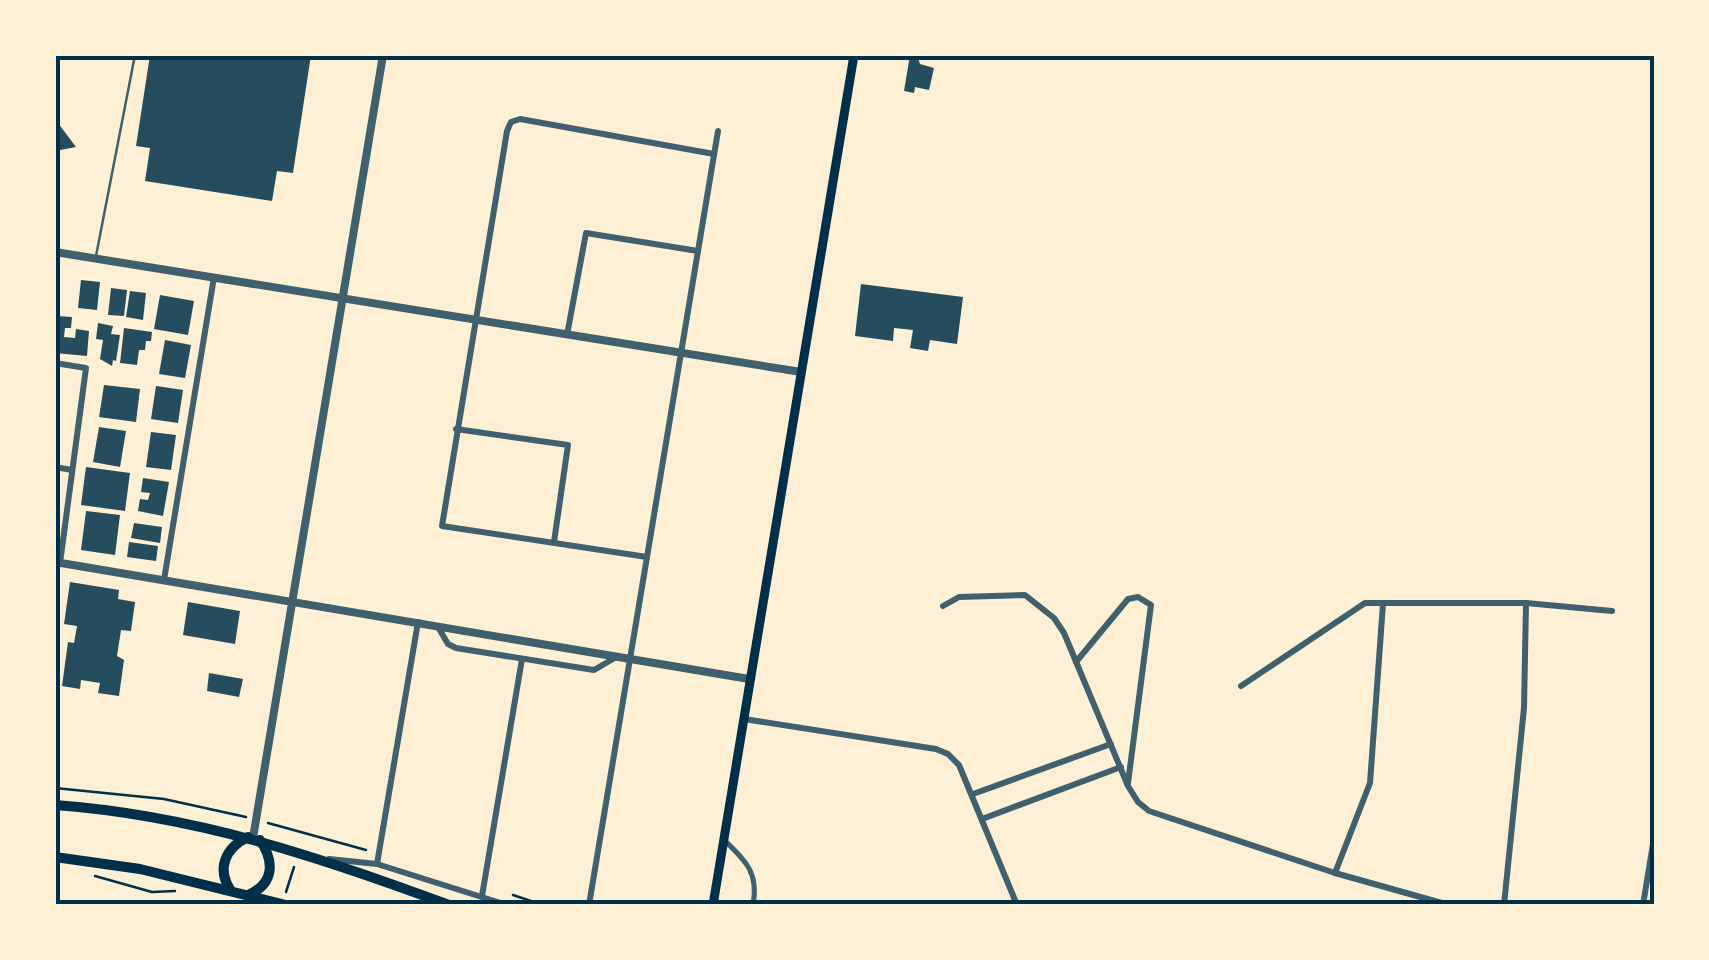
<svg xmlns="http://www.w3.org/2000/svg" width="1709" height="960" font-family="Poppins,sans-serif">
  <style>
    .building { fill: #264d5e }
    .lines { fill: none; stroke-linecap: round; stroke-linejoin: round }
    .path { stroke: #003049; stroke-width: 2.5 }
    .service { stroke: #3f606c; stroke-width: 2.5 }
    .pedestrian { stroke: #3f606c; stroke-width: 5 }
    .minor { stroke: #3f606c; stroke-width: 6 }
    .tertiary { stroke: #3f606c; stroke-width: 8 }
    .secondary { stroke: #003049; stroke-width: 9 }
    .primary { stroke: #003049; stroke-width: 10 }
    .neatline { fill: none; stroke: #003049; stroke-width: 4 }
  </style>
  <rect width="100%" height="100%" fill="#fdf0d5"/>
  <!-- building -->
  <g class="building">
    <polygon points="150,55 311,55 293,173 277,171 272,201 145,181 150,148 136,146"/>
    <polygon points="910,55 917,55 920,64 934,68 929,90 915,87 914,93 904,91"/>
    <polygon points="55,119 76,147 55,151"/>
    <polygon points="81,280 100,282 97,310 78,308"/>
    <polygon points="861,284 963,297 957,344 930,340 928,351 910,348 913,330 894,328 893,341 855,336"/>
    <polygon points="111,288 127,290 124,316 108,315"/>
    <polygon points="130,291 146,293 143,320 126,317"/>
    <polygon points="160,295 194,301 188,335 154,329"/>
    <polygon points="57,316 72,317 71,328 65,328 64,337 75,338 76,329 89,331 87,356 55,353"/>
    <polygon points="98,323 113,326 111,334 120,335 116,361 113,360 112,366 100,359 103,340 96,339"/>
    <polygon points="124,328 152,332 151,341 146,341 145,350 139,350 137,365 120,363"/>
    <polygon points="165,340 191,345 185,378 159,374"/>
    <polygon points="104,385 140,389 136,422 99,417"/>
    <polygon points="156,386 183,390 178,423 151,419"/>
    <polygon points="99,427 126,431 120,467 93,462"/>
    <polygon points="151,432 176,435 171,470 146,467"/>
    <polygon points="86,467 130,473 125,511 81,505"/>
    <polygon points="143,478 169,482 163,516 138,511 140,499 148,500 150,493 141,492"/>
    <polygon points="86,511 120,515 115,555 81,550"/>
    <polygon points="134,523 162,527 160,543 131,538"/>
    <polygon points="129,542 158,546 156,561 127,557"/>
    <polygon points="70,582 119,590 118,599 135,602 131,631 121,630 117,656 124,660 119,696 98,693 100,683 81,680 80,689 62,686 68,642 74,643 77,626 64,624"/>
    <polygon points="188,602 240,611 235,644 183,635"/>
    <polygon points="209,673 243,679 239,697 207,691"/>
  </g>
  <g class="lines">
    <!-- path -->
    <g class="path">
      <polyline points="55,788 164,799 246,817"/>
      <polyline points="268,823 366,850"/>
      <polyline points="95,876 152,892 175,891"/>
      <polyline points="286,892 294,867"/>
      <polyline points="513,895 543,905"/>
    </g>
    <!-- service -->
    <polyline class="service" points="96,256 135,55"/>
    <!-- pedestrian -->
    <path class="pedestrian" d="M724,840c22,21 35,33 29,65"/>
    <!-- minor -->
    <g class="minor">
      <polyline points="567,335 586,233 698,251"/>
      <polyline points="55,363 86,368 60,563"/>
      <polyline points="456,429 568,445 554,542"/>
      <polyline points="55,467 72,470"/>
      <polyline points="647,557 442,526 507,131 511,122 520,119 714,154"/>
      <polyline points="164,580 214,277"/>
      <polyline points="943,606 959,597 1025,595 1054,618 1064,633 1128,786 1138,802 1149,811 1335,873 1449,905"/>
      <polyline points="438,627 448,644 456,648 594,670 618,656"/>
      <polyline points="1076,662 1128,599 1138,597 1151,605 1128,783"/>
      <polyline points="1241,686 1365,603 1526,603 1612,611"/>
      <polyline points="744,719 936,749 948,754 959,765 1017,905"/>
      <polyline points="973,794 1111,744"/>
      <polyline points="982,819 1121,767"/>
      <polyline points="329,859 377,864 507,905"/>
      <polyline points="377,864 418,622"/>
      <polyline points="1335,873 1370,783 1383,604"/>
      <polyline points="482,896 522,659"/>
      <polyline points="589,905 718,131"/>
      <polyline points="1504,905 1524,708 1526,603"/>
      <polyline points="1643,905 1654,838"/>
    </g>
    <!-- tertiary -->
    <g class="tertiary">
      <polyline points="55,252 801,372"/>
      <polyline points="55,562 749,679"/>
      <polyline points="253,838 383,55"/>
    </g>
    <!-- secondary -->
    <polyline class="secondary" points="713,905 854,55"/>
    <!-- primary -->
    <g class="primary">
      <path d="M55,805c139,10 265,52 394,100"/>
      <polyline points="55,857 140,869 286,905"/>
      <path d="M231,891c-15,-22 -6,-43 17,-54"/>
      <path d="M248,895c26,-11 27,-33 12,-55"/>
    </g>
  </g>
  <!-- border -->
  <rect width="1709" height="960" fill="none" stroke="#fdf0d5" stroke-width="115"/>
  <rect x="58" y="58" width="1594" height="844" class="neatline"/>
</svg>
